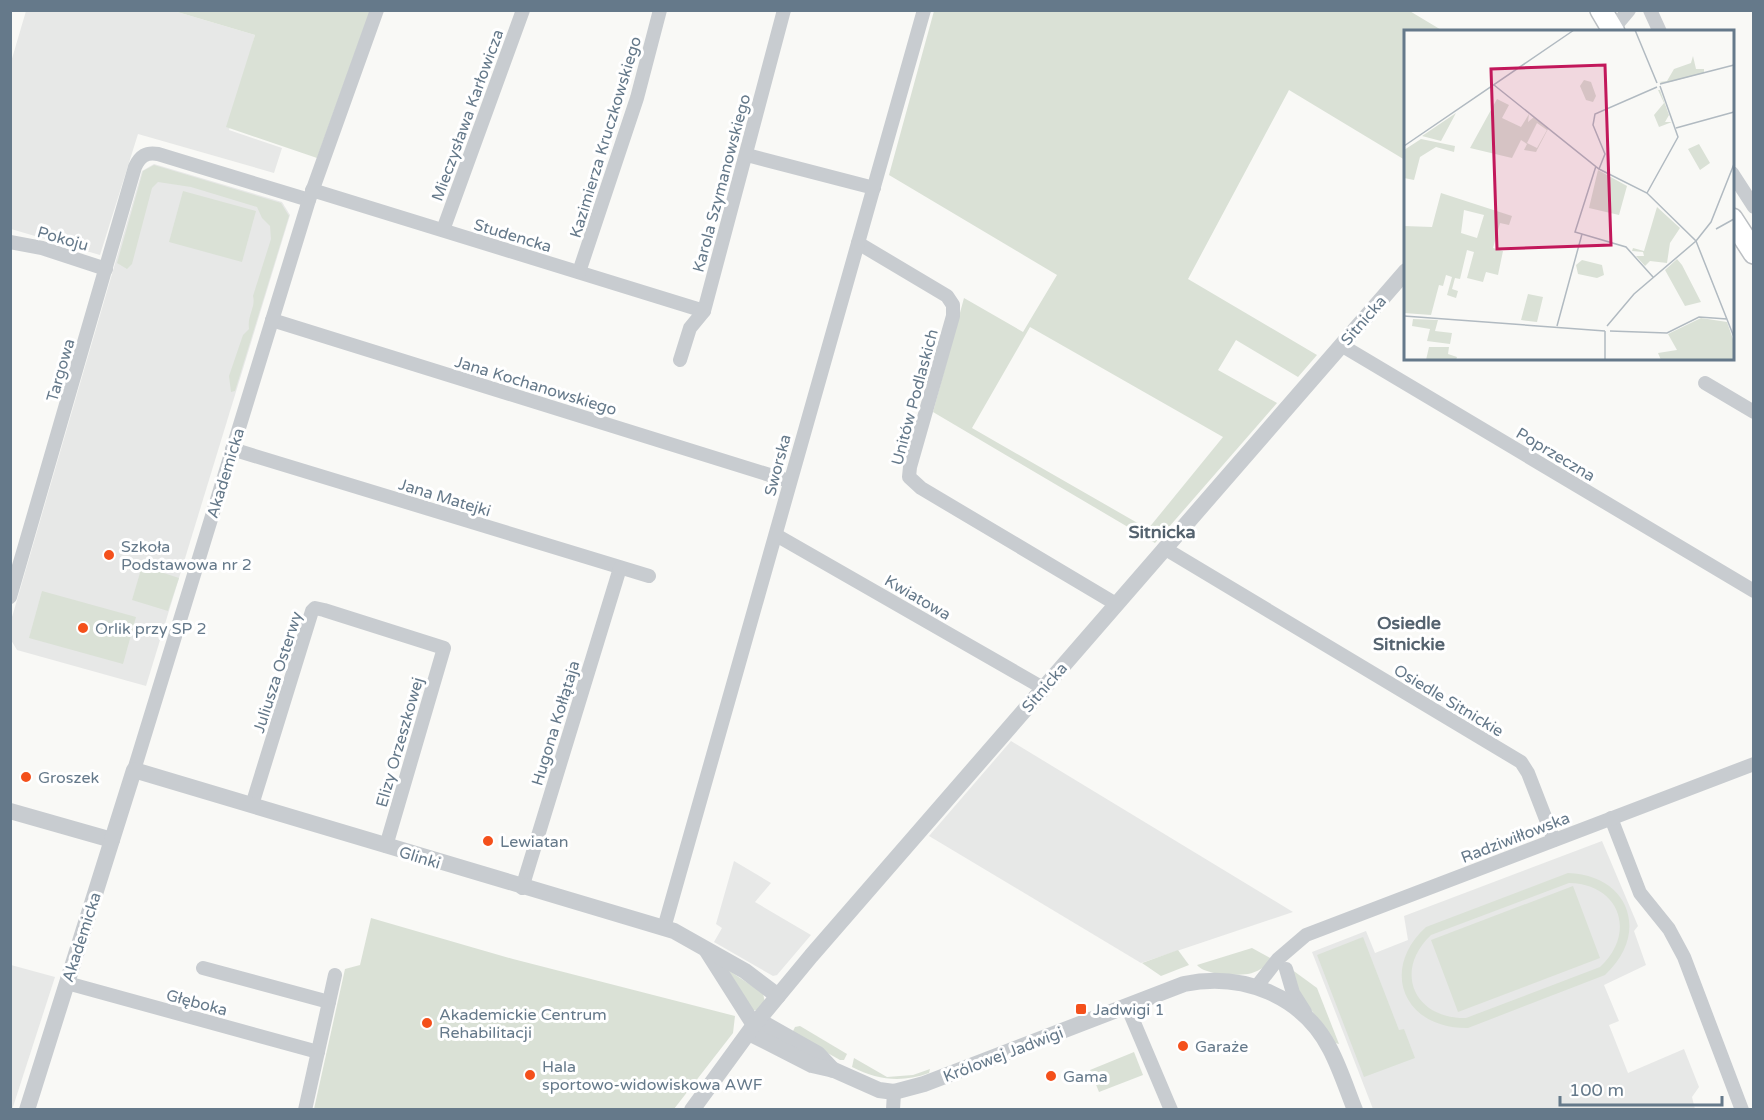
<svg xmlns="http://www.w3.org/2000/svg" width="1764" height="1120" font-family="'Varela Round',sans-serif">
  <style>
    .built { fill: #e7e8e7 }
    .green { fill: #dae1d6; fill-rule: evenodd }
    .lines { fill: none; stroke-linecap: round; stroke-linejoin: round }
    .primary-casing { stroke: #bbbfc3; stroke-width: 24 }
    .minor { stroke: #c8ccd0; stroke-width: 14 }
    .tertiary { stroke: #c8ccd0; stroke-width: 16 }
    .primary { stroke: #fff; stroke-width: 21 }
    .poi-dot { fill: #f4501b; stroke: #fff; stroke-width: 2 }
    .labels { text-anchor: middle; stroke-width: 6; stroke-linejoin: round; paint-order: stroke }
    .street-label { font-size: 16px; fill: #65798a; stroke: #fff }
    .poi-label { font-size: 16px; fill: #65798a; stroke: #fff; text-anchor: start }
    .neighbourhood-label { font-size: 18px; font-weight: bold; fill: #54626e; stroke: #fff }
    .inset-road { fill: none; stroke: #b1bac1; stroke-width: 1.5 }
    .view { fill: #c2185b; fill-opacity: 0.15; stroke: #c2185b; stroke-width: 3 }
    .inset-edge { fill: none; stroke: #65798a; stroke-width: 3 }
  </style>
  <rect width="100%" height="100%" fill="#f9f9f6"/>
  <!-- built -->
  <g class="built">
    <polygon points="26,11 174,11 255,35 229,130 282,148 274,173 138,134 100,255 11,229 11,62"/>
    <polygon points="154,164 282,202 290,215 146,686 17,650 11,640 10,624 142,171"/>
    <polygon points="1011,741 1293,912 1141,963 929,836"/>
    <polygon points="1602,841 1638,926 1634,931 1646,965 1604,985 1619,1021 1609,1025 1628,1073 1684,1049 1699,1087 1692,1097 1695,1109 1373,1109 1312,952 1366,931 1375,953 1408,940 1404,916"/>
    <polygon points="734,861 771,883 755,902 811,935 777,975 773,976 714,942 722,928 716,924"/>
    <polygon points="11,965 55,977 12,1110 10,1109"/>
  </g>
  <!-- green -->
  <g class="green">
    <path d="M1408,10l35,21 -37,1 -1,128 -116,-70 -101,189 129,76 -19,22 -62,-37 -18,30 59,33 -122,140 -222,-131 31,-114 59,34 34,-57 -168,-100 45,-164zM1030,327l193,110 -75,92 -176,-101z"/>
    <polygon points="174,11 370,11 317,158 226,127 255,35"/>
    <path d="M154,165l127,38 8,13 -54,175 -4,1 -2,-16 14,-41 6,-6c-2,-14 7,-22 4,-33l18,-57 -1,-13 -8,-8 -5,-11 -66,-20 -33,-5 -6,6 -20,76 -5,5 -10,-6 26,-92z"/>
    <polygon points="183,191 256,211 242,262 169,242"/>
    <polygon points="142,566 179,578 168,611 132,600"/>
    <polygon points="42,591 136,617 123,664 29,638"/>
    <path d="M1568,873c62,2 82,61 37,102l-137,53c-64,1 -89,-58 -42,-101zM1569,883c51,1 68,50 31,84l-134,51c-52,1 -73,-47 -35,-83z"/>
    <polygon points="1573,886 1600,958 1458,1012 1431,940"/>
    <polygon points="371,918 513,959 735,1016 733,1033 674,1109 314,1109 345,969 360,965"/>
    <polygon points="1363,937 1399,1030 1404,1029 1415,1058 1364,1077 1317,955"/>
    <path d="M1252,948l22,12c-8,6 -16,12 -26,14 -13,2 -43,1 -51,-9z"/>
    <polygon points="1178,950 1189,965 1161,976 1142,963"/>
    <polygon points="1291,969 1317,988 1339,1044 1335,1043 1299,993"/>
    <polygon points="728,970 763,993 765,1003 759,1011 753,1010"/>
    <polygon points="800,1026 847,1054 844,1060 840,1060 792,1033 795,1027"/>
    <polygon points="1134,1052 1143,1075 1099,1092 1090,1070"/>
    <path d="M854,1058l33,19 26,-2 17,-6 -1,4c-28,10 -51,7 -77,-6z"/>
  </g>
  <g class="lines">
    <defs>
      <g id="primary">
        <polyline points="1601,10 1614,32"/>
        <polyline points="1732,219 1754,253"/>
      </g>
    </defs>
    <!-- primary casing -->
    <use href="#primary" class="primary-casing"/>
    <!-- minor -->
    <g class="minor">
      <polyline points="1650,10 1660,32"/>
      <polyline points="1613,29 1629,10"/>
      <polyline points="747,155 874,188"/>
      <polyline points="1732,173 1754,207"/>
      <polyline points="312,190 704,311"/>
      <polyline points="443,230 523,10"/>
      <polyline points="10,242 42,248 106,269"/>
      <polyline points="858,243 947,296 953,305 953,316 910,467 909,477 921,488 1116,604"/>
      <polyline points="579,272 637,98 660,10"/>
      <polyline points="272,320 789,481"/>
      <polyline points="1341,345 1754,591"/>
      <polyline points="680,360 690,328 704,311 784,10"/>
      <polyline points="1705,383 1754,412"/>
      <polyline points="232,449 649,576"/>
      <polyline points="776,535 1043,688"/>
      <polyline points="1164,548 1521,762 1528,773 1554,840"/>
      <path d="M10,597l125,-430c5,-11 11,-15 23,-13l151,46"/>
      <polyline points="134,770 309,200 377,10"/>
      <polyline points="252,805 312,611 315,608 324,610 444,648 386,846"/>
      <polyline points="1611,818 1640,893 1669,929 1684,957 1742,1110"/>
      <polyline points="522,888 620,568"/>
      <polyline points="664,928 924,10"/>
      <polyline points="203,968 329,1002"/>
      <polyline points="1286,969 1293,993 1305,1012"/>
      <polyline points="67,983 318,1052"/>
      <polyline points="1257,986 1278,959 1306,935 1754,764"/>
      <polyline points="1127,1006 1171,1110"/>
      <polyline points="305,1110 335,975"/>
      <polyline points="893,1110 894,1092"/>
    </g>
    <!-- tertiary -->
    <g class="tertiary">
      <polyline points="10,811 112,840"/>
      <polyline points="707,951 754,1025"/>
      <polyline points="758,1020 818,1054 833,1070"/>
      <path d="M749,1033l63,32 22,5 45,20 15,2 30,-8 260,-100c58,-12 118,11 146,65 10,19 17,41 25,61"/>
      <polyline points="27,1110 134,770 674,931 745,971 778,996"/>
      <polyline points="692,1110 754,1025 811,956 1406,271"/>
    </g>
    <!-- primary -->
    <use href="#primary" class="primary"/>
  </g>
  <!-- markers -->
  <g class="poi-dot">
    <circle cx="109" cy="555" r="6"/>
    <circle cx="83" cy="628" r="6"/>
    <circle cx="26" cy="777" r="6"/>
    <circle cx="488" cy="841" r="6"/>
    <rect x="1075" y="1003" width="12" height="12" rx="3"/>
    <circle cx="427" cy="1023" r="6"/>
    <circle cx="1183" cy="1046" r="6"/>
    <circle cx="530" cy="1075" r="6"/>
    <circle cx="1051" cy="1076" r="6"/>
  </g>
  <g class="labels">
    <!-- street labels -->
    <g class="street-label">
      <text transform="translate(467 115) rotate(-70)" y="6">Mieczysława Karłowicza</text>
      <text transform="translate(605 137) rotate(-73)" y="6">Kazimierza Kruczkowskiego</text>
      <text transform="translate(721 183) rotate(-75)" y="6">Karola Szymanowskiego</text>
      <text transform="translate(513 235) rotate(17)" y="6">Studencka</text>
      <text transform="translate(63 238) rotate(16)" y="6">Pokoju</text>
      <text transform="translate(1363 320) rotate(-49)" y="6">Sitnicka</text>
      <text transform="translate(60 370) rotate(-74)" y="6">Targowa</text>
      <text transform="translate(536 385) rotate(17)" y="6">Jana Kochanowskiego</text>
      <text transform="translate(914 397) rotate(-75)" y="6">Unitów Podlaskich</text>
      <text transform="translate(1556 454) rotate(31)" y="6">Poprzeczna</text>
      <text transform="translate(777 465) rotate(-75)" y="6">Sworska</text>
      <text transform="translate(225 473) rotate(-73)" y="6">Akademicka</text>
      <text transform="translate(445 497) rotate(17)" y="6">Jana Matejki</text>
      <text transform="translate(918 597) rotate(30)" y="6">Kwiatowa</text>
      <text transform="translate(277 672) rotate(-72)" y="6">Juliusza Osterwy</text>
      <text transform="translate(1044 687) rotate(-49)" y="6">Sitnicka</text>
      <text transform="translate(1449 700) rotate(31)" y="6">Osiedle Sitnickie</text>
      <text transform="translate(555 723) rotate(-73)" y="6">Hugona Kołłątaja</text>
      <text transform="translate(399 742) rotate(-74)" y="6">Elizy Orzeszkowej</text>
      <text transform="translate(1515 837) rotate(-21)" y="6">Radziwiłłowska</text>
      <text transform="translate(420 857) rotate(17)" y="6">Glinki</text>
      <text transform="translate(81 937) rotate(-72)" y="6">Akademicka</text>
      <text transform="translate(197 1002) rotate(15)" y="6">Głęboka</text>
      <text transform="translate(1003 1054) rotate(-21)" y="6">Królowej Jadwigi</text>
    </g>
    <!-- poi labels -->
    <g class="poi-label">
      <text x="121" y="552">Szkoła<tspan x="121" dy="18">Podstawowa nr 2</tspan></text>
      <text x="95" y="634">Orlik przy SP 2</text>
      <text x="38" y="783">Groszek</text>
      <text x="500" y="847">Lewiatan</text>
      <text x="1093" y="1015">Jadwigi 1</text>
      <text x="439" y="1020">Akademickie Centrum<tspan x="439" dy="18">Rehabilitacji</tspan></text>
      <text x="1195" y="1052">Garaże</text>
      <text x="542" y="1072">Hala<tspan x="542" dy="18">sportowo-widowiskowa AWF</tspan></text>
      <text x="1063" y="1082">Gama</text>
    </g>
    <!-- neighbourhood labels -->
    <g class="neighbourhood-label">
      <text x="1162" y="538">Sitnicka</text>
      <text x="1409" y="629">Osiedle<tspan x="1409" dy="21">Sitnickie</tspan></text>
    </g>
  </g>
  <!-- overview -->
  <g transform="translate(1404 30)">
    <rect width="330" height="330" fill="#f9f9f6"/>
    <path d="M289,26l3,13h8v4l-34,9 -8,1 -3,-1 8,-1 7,-12 17,-6zM180,50l7,2 5,14 -3,6 -7,-2 -6,-14zM254,60h2l9,25 -4,7h7l-13,5 -5,-12 10,-12zM93,69l12,6 -7,13 19,9 8,-13 -1,8 6,-5 14,12 -12,23 -12,-2 3,-6 -6,-4 -9,18 -42,-10zM133,93l10,7 -10,18 -10,-5zM52,83l-15,28 -19,-5zM17,109l34,7 -1,6 -18,-5 -16,10 -6,23 -10,-2v-28zM295,114l11,19 -10,7 -12,-21zM194,140l29,16 -8,29 -30,-7zM37,163l71,23 -3,9 -9,-2 -7,25 10,3 -5,24 -12,-3 -3,10 -16,-4 7,-26 -7,-2 -7,29 -5,-1 -3,11 6,2 -2,7 -9,-3 5,-18 -6,-2 -3,11 -4,-1 -8,30 -27,-2v-87l28,1zM60,180l20,5 -7,23 -16,-5zM253,177l23,21 -10,15 -3,20 -17,-2 -5,5 -9,-10h8l-1,-4 -11,-1 1,-3 11,3zM273,229l5,6 19,37 -16,4 -20,-36zM178,230l20,5 2,10 -7,3 -19,-4 -2,-9zM124,264l15,3 -6,25 -16,-2zM297,288l26,4 7,20v18h-73l-3,-7 19,-3 -9,-16zM9,289l25,1 -3,11 17,2 -2,11 -23,-3 3,-12 -18,-3zM25,317h20l-1,7 9,3 -1,3h-30z" fill="#dae1d6" fill-rule="evenodd"/>
    <path class="inset-road" d="M231,0l22,53M256,54l74,-19M90,55l105,84 48,24 49,48 -62,53 -27,32M272,98l58,-16M0,116l170,-116M192,136l-21,66 51,15 27,30M195,139l6,-15 -12,-29 2,-11 62,-27M243,163l31,-56 -18,-51M312,199l18,-10M292,211l38,96M292,211l15,-19 23,-58M0,286l201,15M153,296l25,-92M206,301l57,2 32,-16 28,2M201,330v-29"/>
    <path class="view" d="M201,35l6,180 -114,4 -6,-180z"/>
    <rect width="330" height="330" class="inset-edge"/>
  </g>
  <!-- border -->
  <rect width="1764" height="1120" fill="none" stroke="#65798a" stroke-width="24"/>
  <!-- scale -->
  <path d="M1560 1096v9h162v-9" fill="none" stroke="#65798a" stroke-width="3"/>
  <text x="1569" y="1096" font-size="18" fill="#65798a" stroke="#ffffff" stroke-width="4.5" paint-order="stroke">100 m</text>
</svg>
